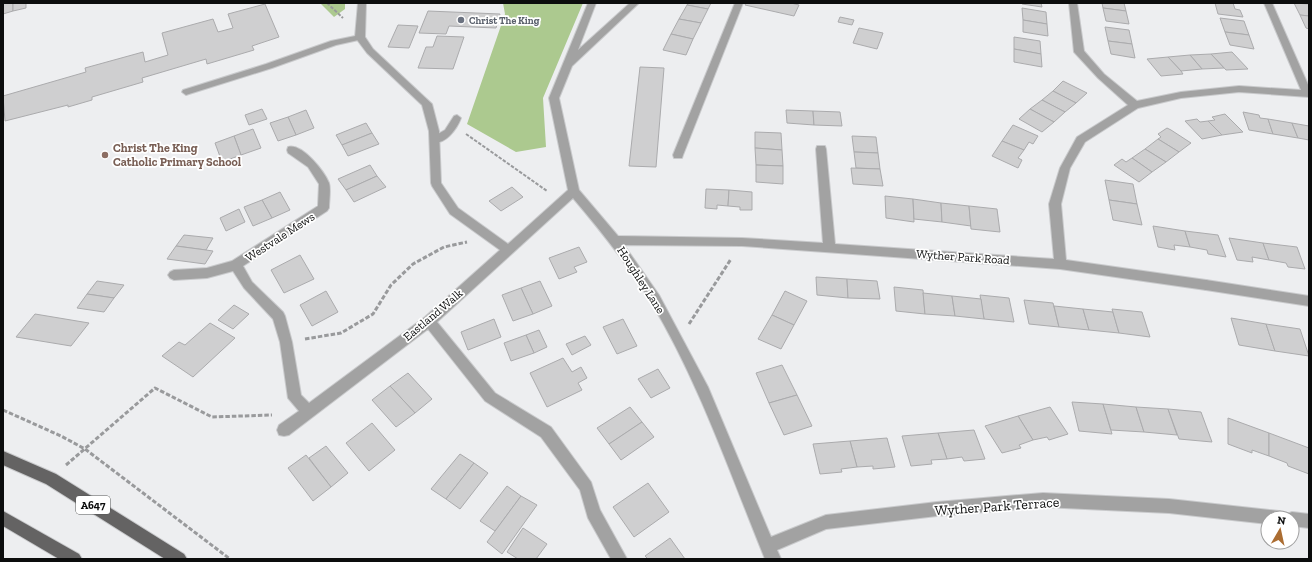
<svg xmlns="http://www.w3.org/2000/svg" width="1312" height="562" font-family="'Zilla Slab',serif">
  <style>
    .forest { fill: #acc98f }
    .building { fill: #cfcfd0; stroke: #ababad }
    .lines { fill: none; stroke-linecap: round; stroke-linejoin: round }
    .service-casing { stroke: #c9cacc; stroke-width: 2 }
    .pedestrian-casing { stroke: #c9cacc; stroke-width: 2 }
    .minor-casing { stroke: #c9cacc; stroke-width: 2 }
    .primary-casing { stroke: #c9cacc; stroke-width: 2 }
    .path-far1 { stroke: #999a9c; stroke-width: 2; stroke-dasharray: 3.5 1.5; stroke-linecap: butt }
    .path { stroke: #999a9c; stroke-width: 3; stroke-dasharray: 4.5 2; stroke-linecap: butt }
    .service { fill: #a2a2a2; fill-rule: evenodd }
    .pedestrian { fill: #a2a2a2; fill-rule: evenodd }
    .minor { fill: #a2a2a2; fill-rule: evenodd }
    .primary { fill: #646363; fill-rule: evenodd }
    .worship-dot { fill: #6b7280; stroke: #fff; stroke-width: 1.5 }
    .education-dot { fill: #8d6e63; stroke: #fff; stroke-width: 1.5 }
    .labels { text-anchor: middle; stroke-width: 3.5; stroke-linejoin: round; paint-order: stroke }
    .far-worship-label { font-size: 10px; font-weight: bold; fill: #5b616d; stroke: #fff; text-anchor: start }
    .shield { fill: #fff; stroke: #555656; stroke-width: 1 }
    .shield-label { font-size: 11px; font-weight: bold; fill: #0c0d0d }
    .education-label { font-size: 12px; font-weight: bold; fill: #785e54; stroke: #fff; text-anchor: start }
    .street-label { font-size: 12px; fill: #0c0d0d; stroke: #fff }
    .near-street-label { font-size: 14px; fill: #0c0d0d; stroke: #fff }
  </style>
  <rect width="100%" height="100%" fill="#edeef0"/>
  <!-- forest -->
  <g class="forest">
    <polygon points="320,3 345,3 345,9 334,17"/>
    <polygon points="503,3 583,3 543,98 546,147 516,152 467,124 505,14"/>
  </g>
  <!-- building -->
  <g class="building">
    <polygon points="3,3 13,3 13,11 3,14"/>
    <polygon points="13,3 26,3 26,8 13,11"/>
    <polygon points="688,3 711,3 708,9 687,5"/>
    <polygon points="746,3 791,3 799,5 794,16 745,5"/>
    <polygon points="1022,3 1041,3 1042,7 1022,4"/>
    <polygon points="1102,3 1124,3 1126,11 1103,8"/>
    <polygon points="1215,3 1233,3 1235,9 1240,10 1243,17 1218,14"/>
    <polygon points="1294,3 1309,4 1309,16 1300,15"/>
    <polygon points="265,4 279,37 252,46 254,50 207,64 206,59 142,78 143,82 92,97 92,100 68,107 68,105 5,121 3,96 86,72 85,68 143,52 145,62 168,55 162,33 213,19 218,32 233,28 228,14"/>
    <polygon points="687,5 708,9 701,23 679,19"/>
    <polygon points="1022,8 1046,12 1047,24 1023,20"/>
    <polygon points="1103,8 1126,11 1129,24 1106,21"/>
    <polygon points="428,11 500,14 496,28 449,26 446,34 419,33"/>
    <polygon points="1300,15 1309,16 1309,29 1306,28"/>
    <polygon points="840,17 854,20 852,25 838,22"/>
    <polygon points="1220,18 1244,21 1249,35 1225,32"/>
    <polygon points="679,19 701,23 693,39 671,34"/>
    <polygon points="1023,20 1047,24 1048,36 1023,32"/>
    <polygon points="398,25 418,26 409,48 388,47"/>
    <polygon points="1105,27 1129,30 1132,44 1108,41"/>
    <polygon points="859,28 883,33 877,49 853,43"/>
    <polygon points="1225,32 1249,35 1254,49 1230,45"/>
    <polygon points="671,34 693,39 686,55 663,50"/>
    <polygon points="437,36 464,37 453,69 418,68 426,47 433,47"/>
    <polygon points="1014,37 1040,41 1041,54 1014,49"/>
    <polygon points="1108,41 1132,44 1135,58 1111,54"/>
    <polygon points="1014,49 1041,54 1042,67 1014,62"/>
    <polygon points="1232,52 1248,69 1226,70 1211,54"/>
    <polygon points="1211,54 1224,68 1202,69 1190,55"/>
    <polygon points="1190,55 1202,69 1181,71 1168,57"/>
    <polygon points="1168,57 1181,71 1183,74 1161,76 1147,59"/>
    <polygon points="640,67 664,68 656,167 629,166"/>
    <polygon points="1063,81 1087,93 1076,103 1053,91"/>
    <polygon points="1053,91 1076,103 1065,112 1042,100"/>
    <polygon points="1042,100 1065,112 1054,122 1030,109"/>
    <polygon points="262,109 267,119 249,125 245,115"/>
    <polygon points="1030,109 1054,122 1042,132 1019,119"/>
    <polygon points="306,110 314,128 296,135 288,117"/>
    <polygon points="786,110 813,111 814,125 787,123"/>
    <polygon points="813,111 840,112 842,126 814,125"/>
    <polygon points="1243,112 1259,115 1260,118 1268,119 1273,134 1249,130"/>
    <polygon points="1225,114 1243,132 1222,135 1208,121 1215,120 1212,117"/>
    <polygon points="288,117 296,135 278,141 270,123"/>
    <polygon points="1197,119 1200,122 1208,121 1222,135 1202,139 1185,121"/>
    <polygon points="1268,119 1292,123 1298,138 1273,134"/>
    <polygon points="366,123 372,133 342,145 336,135"/>
    <polygon points="1292,123 1309,126 1309,140 1298,138"/>
    <polygon points="1013,125 1038,136 1033,144 1029,142 1024,150 1002,141"/>
    <polygon points="1167,128 1171,130 1191,143 1179,152 1158,139 1161,137 1158,134"/>
    <polygon points="253,129 261,148 241,155 234,136"/>
    <polygon points="755,132 781,133 782,150 755,148"/>
    <polygon points="372,133 379,144 348,156 342,145"/>
    <polygon points="234,136 241,155 222,162 215,143"/>
    <polygon points="852,136 876,137 878,153 854,152"/>
    <polygon points="1158,139 1179,152 1166,162 1145,149"/>
    <polygon points="1002,141 1024,150 1018,158 1022,160 1018,168 992,156"/>
    <polygon points="755,148 782,150 783,166 756,165"/>
    <polygon points="1145,149 1166,162 1152,172 1132,158"/>
    <polygon points="854,152 878,153 880,169 856,168"/>
    <polygon points="1132,158 1152,172 1139,182 1114,165 1122,159 1126,162"/>
    <polygon points="370,165 377,176 346,190 338,179"/>
    <polygon points="756,165 783,166 783,184 756,182"/>
    <polygon points="851,168 880,169 883,186 853,184"/>
    <polygon points="377,176 386,187 354,202 346,190"/>
    <polygon points="1105,180 1133,184 1137,204 1109,200"/>
    <polygon points="512,187 523,197 501,211 489,201"/>
    <polygon points="706,189 729,190 728,206 717,205 717,209 705,208"/>
    <polygon points="729,190 752,192 752,210 740,210 740,207 728,206"/>
    <polygon points="280,192 290,210 272,218 262,200"/>
    <polygon points="885,196 913,199 914,222 886,218"/>
    <polygon points="913,199 941,203 942,222 914,219"/>
    <polygon points="262,200 272,218 253,226 244,207"/>
    <polygon points="1109,200 1137,204 1142,225 1113,220"/>
    <polygon points="941,203 969,206 971,226 942,222"/>
    <polygon points="969,206 997,209 1000,232 971,229"/>
    <polygon points="239,209 245,222 226,231 220,218"/>
    <polygon points="1153,226 1185,231 1190,247 1174,245 1175,250 1158,247"/>
    <polygon points="1185,231 1218,235 1226,257 1208,254 1207,250 1190,247"/>
    <polygon points="184,235 213,238 206,250 176,246"/>
    <polygon points="1229,238 1263,243 1269,260 1252,257 1253,262 1237,260"/>
    <polygon points="1263,243 1297,247 1305,269 1288,267 1286,263 1269,260"/>
    <polygon points="176,246 206,250 213,251 205,264 167,259"/>
    <polygon points="579,247 587,262 574,267 577,272 559,279 549,258"/>
    <polygon points="300,255 314,279 284,293 271,270"/>
    <polygon points="816,277 847,279 848,298 817,295"/>
    <polygon points="847,279 877,281 880,299 848,298"/>
    <polygon points="97,281 124,285 114,298 87,294"/>
    <polygon points="540,281 552,306 533,314 521,288"/>
    <polygon points="894,287 923,290 925,314 896,311"/>
    <polygon points="521,288 533,314 513,321 502,295"/>
    <polygon points="326,291 338,312 312,326 300,305"/>
    <polygon points="785,291 807,301 794,325 772,315"/>
    <polygon points="923,293 952,296 955,316 925,314"/>
    <polygon points="87,294 114,298 104,312 77,308"/>
    <polygon points="980,295 1009,298 1014,322 984,319"/>
    <polygon points="952,296 981,299 984,319 955,316"/>
    <polygon points="1024,300 1053,303 1059,327 1029,324"/>
    <polygon points="234,305 249,314 233,329 218,320"/>
    <polygon points="1054,306 1083,309 1089,330 1059,327"/>
    <polygon points="1083,309 1113,312 1119,333 1089,330"/>
    <polygon points="1112,309 1142,312 1150,337 1119,333"/>
    <polygon points="35,314 89,323 71,346 16,337"/>
    <polygon points="772,315 794,325 781,349 758,339"/>
    <polygon points="1231,318 1266,324 1275,351 1239,345"/>
    <polygon points="494,319 501,337 468,350 461,332"/>
    <polygon points="623,319 637,346 617,354 603,327"/>
    <polygon points="210,323 235,338 193,377 162,356 179,342 185,345"/>
    <polygon points="1266,324 1300,329 1309,356 1275,351"/>
    <polygon points="539,330 547,347 534,353 526,335"/>
    <polygon points="526,335 534,353 511,361 504,343"/>
    <polygon points="585,336 591,345 572,355 566,344"/>
    <polygon points="563,358 572,372 581,367 587,378 578,383 582,390 547,407 530,373"/>
    <polygon points="782,365 797,395 769,403 756,373"/>
    <polygon points="658,369 670,388 651,398 638,379"/>
    <polygon points="408,373 432,399 415,413 390,386"/>
    <polygon points="390,386 415,413 396,427 372,400"/>
    <polygon points="797,395 812,426 784,435 769,403"/>
    <polygon points="1072,402 1103,404 1112,434 1079,431"/>
    <polygon points="1103,404 1136,407 1144,432 1111,430"/>
    <polygon points="630,407 642,422 609,444 597,428"/>
    <polygon points="1050,407 1068,434 1049,440 1047,437 1033,440 1018,416"/>
    <polygon points="1136,407 1168,409 1177,435 1144,432"/>
    <polygon points="1168,409 1201,412 1212,442 1179,439"/>
    <polygon points="1018,416 1033,440 1019,445 1021,448 1002,453 985,426"/>
    <polygon points="1228,418 1269,433 1269,456 1252,450 1252,453 1228,444"/>
    <polygon points="642,422 654,437 621,460 609,444"/>
    <polygon points="372,423 395,450 369,471 346,443"/>
    <polygon points="974,430 985,459 964,461 962,457 947,459 938,433"/>
    <polygon points="938,433 947,459 931,460 932,464 911,466 902,436"/>
    <polygon points="1269,433 1309,448 1309,474 1288,466 1287,463 1269,456"/>
    <polygon points="887,438 895,467 873,469 873,466 857,467 850,441"/>
    <polygon points="850,441 857,467 841,469 842,472 820,474 813,444"/>
    <polygon points="326,446 348,473 331,487 309,458"/>
    <polygon points="460,454 474,463 446,499 431,489"/>
    <polygon points="306,455 331,487 313,501 288,468"/>
    <polygon points="474,463 488,473 460,509 446,499"/>
    <polygon points="648,483 669,512 634,537 613,507"/>
    <polygon points="507,486 521,496 495,531 480,521"/>
    <polygon points="521,496 537,505 502,554 487,542"/>
    <polygon points="523,528 547,544 536,559 518,559 507,552"/>
    <polygon points="670,538 685,559 648,559 645,556"/>
  </g>
  <g class="lines">
    <defs>
      <g id="service">
        <polygon points="360,35 364,37 363,39 336,45 272,68 189,94 186,95 182,92 183,90 266,64 331,41"/>
        <path d="M457,115l4,3c-4,11 -16,28 -30,24l-1,-2 1,-2 14,-8 9,-14z"/>
      </g>
      <polygon id="pedestrian" points="1206,280 1309,296 1309,306 1206,290 1202,288 1200,285 1202,282"/>
      <g id="minor">
        <path d="M358,3h8l-1,34 8,12 59,55 7,27 2,52 17,25 50,36 60,-54 -19,-92 39,-95h8l-18,47 52,-47h9l-67,63 -13,32 20,92 39,46 124,2 81,5 -7,-94 1,-3h8l1,3 9,95 219,15 -5,-55 11,-36 17,-31 51,-32 -30,-27 -24,-26 -5,-49h8l7,48 20,23 33,27 44,-9 58,-6 62,4 -37,-87h8l37,84v10l-70,-5 -58,6 -43,10 -53,34 -15,26 -9,36 5,56 140,20 4,2 2,3 -2,3 -4,2 -146,-21 -318,-23 -118,-1 35,50 49,92 63,150 55,-22 111,-13 106,-9 126,6 110,12 5,2 2,3 1,-2 5,-2 17,2v14l-17,-2v-8h-24v6l-99,-11 -126,-6 -106,9 -111,13 -49,21 4,9h-16c-35,-86 -66,-177 -114,-257 -23,-37 -50,-71 -78,-104l-136,124 58,71 56,34 40,55 9,28 27,49h-16l-23,-41 -8,-28 -39,-53 -56,-36 -57,-72 -139,106 -5,1 -5,-1 -2,-5 2,-5 20,-14 -11,-13 -8,-56 -7,-23 -29,-31 -11,-17 -26,7 -33,2 -4,-2 -2,-3 2,-3 4,-2 33,-2 25,-7 86,-55 1,-22 -11,-17 -20,-14 -1,-3 1,-3c14,-4 36,24 41,36 2,6 0,18 0,25l-2,3 -84,55 9,16 31,30 2,4 7,26 9,53 8,8 116,-86 75,-67 -50,-36 -18,-28 -1,-3 -2,-52 -7,-26 -55,-52 -12,-16z"/>
        <polygon points="735,3 743,3 683,155 682,158 674,158 673,155"/>
      </g>
      <g id="primary">
        <polygon points="3,451 56,474 184,554 187,559 165,559 46,484 3,465"/>
        <polygon points="3,511 79,554 82,559 59,559 3,526"/>
      </g>
    </defs>
    <!-- service casing -->
    <use href="#service" class="service-casing"/>
    <!-- pedestrian casing -->
    <use href="#pedestrian" class="pedestrian-casing"/>
    <!-- minor casing -->
    <use href="#minor" class="minor-casing"/>
    <!-- primary casing -->
    <use href="#primary" class="primary-casing"/>
    <!-- path-far1 -->
    <g class="path-far1">
      <polyline points="327,3 343,18"/>
      <polyline points="466,134 547,191"/>
    </g>
    <!-- path -->
    <g class="path">
      <polyline points="689,324 731,259"/>
      <polyline points="305,339 341,333 373,314 391,285 413,264 444,247 467,242"/>
      <polyline points="3,410 61,436 85,449 230,559"/>
      <polyline points="66,465 155,388 212,417 272,415"/>
    </g>
    <!-- service -->
    <use href="#service" class="service"/>
    <!-- pedestrian -->
    <use href="#pedestrian" class="pedestrian"/>
    <!-- minor -->
    <use href="#minor" class="minor"/>
    <!-- primary -->
    <use href="#primary" class="primary"/>
  </g>
  <!-- markers -->
  <circle class="worship-dot" cx="461" cy="20" r="4"/>
  <circle class="education-dot" cx="105" cy="155" r="4"/>
  <g class="labels">
    <!-- far-worship labels -->
    <g class="far-worship-label">
      <text x="469" y="24">Christ The King</text>
    </g>
    <!-- shield labels -->
    <rect class="shield" x="76" y="496" width="34" height="18" rx="3"/>
    <g class="shield-label">
      <text x="93" y="509">A647</text>
    </g>
    <!-- education labels -->
    <g class="education-label">
      <text x="113" y="152">Christ The King<tspan x="113" dy="14">Catholic Primary School</tspan></text>
    </g>
    <!-- street labels -->
    <g class="street-label">
      <text transform="translate(280 237) rotate(-33)" y="4">Westvale Mews</text>
      <text transform="translate(963 257) rotate(4)" y="4">Wyther Park Road</text>
      <text transform="translate(641 280) rotate(57)" y="4">Houghley Lane</text>
      <text transform="translate(433 315) rotate(-40)" y="4">Eastland Walk</text>
    </g>
    <!-- near-street labels -->
    <g class="near-street-label">
      <text transform="translate(997 506) rotate(-4)" y="5">Wyther Park Terrace</text>
    </g>
  </g>
  <!-- border -->
  <rect width="1312" height="562" fill="none" stroke="#0c0d0d" stroke-width="8"/>
  <!-- north arrow -->
  <g transform="translate(1280 530) rotate(9)"><circle r="19" fill="#ffffff" stroke="#9e9e9e"/>
  <path d="M0-3L7 15L0 10L-7 15Z" fill="#ab6d32"/>
  <text y="-6" font-size="11" font-weight="bold" text-anchor="middle" fill="#0c0d0d">N</text>
  </g>
</svg>
